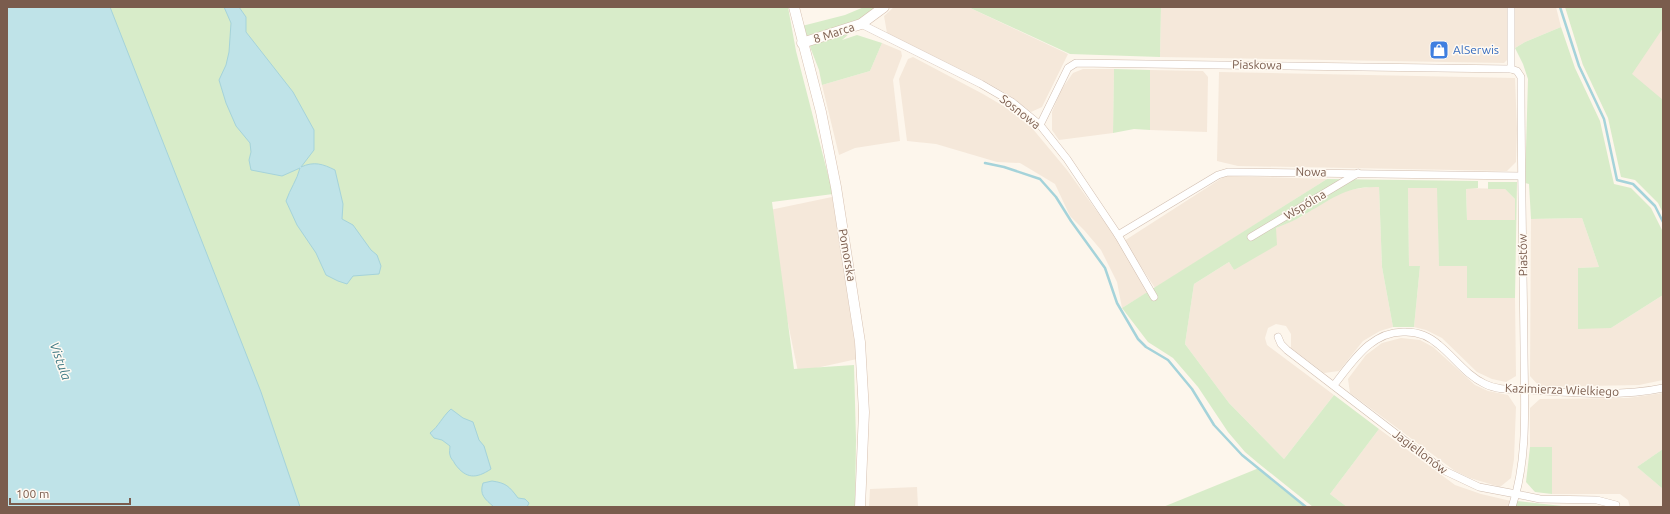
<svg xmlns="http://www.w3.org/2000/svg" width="1670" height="514" font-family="Ubuntu,sans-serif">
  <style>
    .residential { fill: #f5e8da }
    .green { fill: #d8ecc9 }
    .water { fill: #bfe3e8; stroke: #a5d3da }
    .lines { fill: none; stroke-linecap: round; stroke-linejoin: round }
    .stream { stroke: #a5d3da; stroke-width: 2.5 }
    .street-casing { stroke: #d1beb0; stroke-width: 8 }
    .secondary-casing { stroke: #d6c0b0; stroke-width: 11 }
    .street { stroke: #fff; stroke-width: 7 }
    .secondary { stroke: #fff; stroke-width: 10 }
    .labels { text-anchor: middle; stroke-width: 3; stroke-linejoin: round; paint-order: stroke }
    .street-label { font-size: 12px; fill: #7a5c4d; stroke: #fffaf3 }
    .shop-label { font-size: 12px; fill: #366cbe; stroke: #fffaf3; text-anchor: start }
    .water-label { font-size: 13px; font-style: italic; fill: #437c86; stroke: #fffaf3 }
  </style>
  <rect width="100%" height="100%" fill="#fdf6ec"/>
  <!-- residential -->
  <g class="residential">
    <polygon points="894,7 968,7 1068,54 1042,107 1031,112 1012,97 984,81 887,33 884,16"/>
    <polygon points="1161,7 1508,7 1507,60 1504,63 1160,57"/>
    <polygon points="1515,7 1556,7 1561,27 1525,42 1515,48"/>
    <polygon points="1663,7 1663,100 1583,65 1578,49 1608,31"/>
    <polygon points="882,43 901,51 902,56 893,80 900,141 855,148 839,155 822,85 870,71"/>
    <polygon points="913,57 983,94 1005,107 1032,128 1067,170 1117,239 1148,292 1122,308 1117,282 1101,250 1084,230 1070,216 1055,184 1020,163 997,162 936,144 907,141 899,79 908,59"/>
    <polygon points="1083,69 1114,69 1113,133 1059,140 1052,130 1052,112 1061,90 1073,73"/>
    <polygon points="1150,70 1203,71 1208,77 1207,132 1150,130"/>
    <polygon points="1219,72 1515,78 1517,129 1516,162 1507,171 1238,166 1217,161"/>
    <polygon points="1225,176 1327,179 1155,288 1124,241"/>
    <polygon points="1370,187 1379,187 1382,267 1393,327 1380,331 1363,341 1339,371 1324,373 1291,348 1291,334 1286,326 1276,324 1268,328 1265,338 1267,345 1334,395 1284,459 1229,403 1185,344 1194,284 1229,262 1234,270 1276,228 1301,217 1337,194 1348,190"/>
    <polygon points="1408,188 1438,188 1439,266 1467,266 1467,298 1515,298 1516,376 1506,382 1492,379 1477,372 1442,338 1426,330 1414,327 1420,266 1409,266"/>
    <polygon points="1466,188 1505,189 1515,199 1515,220 1467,220"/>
    <polygon points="832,197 857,359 798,372 765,211"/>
    <polygon points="1582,218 1599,267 1578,268 1611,328 1663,295 1663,380 1639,385 1540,387 1530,376 1531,219"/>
    <polygon points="1401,338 1420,340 1433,347 1475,385 1488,391 1508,395 1516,407 1514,459 1511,478 1500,487 1470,478 1455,471 1350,393 1348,379 1366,355 1382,343"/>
    <polygon points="1663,393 1663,449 1637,467 1663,489 1663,507 1630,507 1628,500 1620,494 1552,494 1552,447 1530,447 1530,408 1540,399 1628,398"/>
    <polygon points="1379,429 1455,485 1481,494 1511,501 1509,507 1347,507 1330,494"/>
    <polygon points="917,487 918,507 869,507 870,489"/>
  </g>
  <!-- green -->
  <g class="green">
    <polygon points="7,7 788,7 796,51 833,194 772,202 794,369 854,365 856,440 855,507 93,507"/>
    <polygon points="864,7 880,7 842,40 857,35 882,43 870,71 822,85 819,70 802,26 845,15"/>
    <polygon points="968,7 1161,7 1160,57 1070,54"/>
    <polygon points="1565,7 1663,7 1663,28 1632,74 1663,100 1663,213 1658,203 1635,180 1621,177 1608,118 1583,65"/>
    <polygon points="1561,27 1575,68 1600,121 1614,184 1631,188 1651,208 1663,232 1663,295 1611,328 1578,329 1578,268 1599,267 1582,218 1531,219 1529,184 1525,183 1528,79 1523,64 1515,48 1525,42"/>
    <polygon points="1114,69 1150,70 1150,130 1134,129 1113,133"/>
    <path d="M1327,179l151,2v7l-12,1 1,31h48v-21l-10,-10h-17v-7h29l-2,116h-48v-32h-28l-2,-78h-29l1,78h11l-6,61h-21l-11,-60 -3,-80c-35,-1 -48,13 -77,29 -8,5 -17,8 -26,12l1,17 -43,25 -5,-8 -35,22 -9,60 44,59 55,56 50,-64 45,34 -49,65 17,13h-34l-55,-44 -13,-11 -17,-20 -30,-45 -25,-29 -25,-16 -26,-34z"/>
    <polygon points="1530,447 1552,447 1552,494 1535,492 1526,482"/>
    <polygon points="1663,449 1663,489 1637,467"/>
    <polygon points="1259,468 1306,507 1163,507"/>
    <polygon points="1517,501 1562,506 1562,507 1515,507"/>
  </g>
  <!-- water -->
  <g class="water">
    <polygon points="7,7 110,7 261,392 300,507 7,507"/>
    <path d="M224,7h15l7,10v15l47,60 21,38v20l-13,17c13,-6 22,-3 34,3l8,34 -1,15 11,6 18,25 6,5 4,11 -2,8 -26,2 -6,8 -9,-3 -12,-6 -10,-22 -19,-28 -11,-24c4,-12 11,-21 14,-33l-18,8 -31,-6 -2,-10 2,-8 -1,-9 -14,-17 -10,-23 -7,-23 7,-15 3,-13 2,-29z"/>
    <path d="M451,409l12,9 10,4 6,18 5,6 7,23c-15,10 -25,10 -36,-5 -1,-3 -5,-6 -5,-9 -1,-2 0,-7 0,-9l-8,-6 -8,-2 -4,-5c9,-7 12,-16 21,-24z"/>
    <path d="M492,481c14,2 17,5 26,17l7,1 4,4 -2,4h-33c-9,-8 -15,-12 -11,-24z"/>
  </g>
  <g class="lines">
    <!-- stream -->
    <g class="stream">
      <polyline points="1560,7 1579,66 1604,119 1617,180 1633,184 1655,206 1663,222"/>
      <polyline points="985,163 1004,167 1040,179 1056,197 1071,221 1105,268 1117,303 1138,339 1146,347 1168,360 1192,389 1214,425 1242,455 1306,507"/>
    </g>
    <defs>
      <g id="street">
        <path d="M1511,7v62l6,2 4,6c0,90 2,180 3,270 0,53 5,109 -12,160"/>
        <polyline points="861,24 981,84 1012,102 1040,125 1067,159 1118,235 1154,297"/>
        <polyline points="1040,125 1068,68 1076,63 1511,69"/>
        <polyline points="1118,235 1218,175 1228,172 1521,176"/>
        <polyline points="1251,237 1358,173"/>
        <polyline points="1278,337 1281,344 1287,350 1443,470 1479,487 1516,494 1540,499 1597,500 1616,505"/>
        <path d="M1334,385c19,-24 38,-55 72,-53 13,0 23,4 33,13 16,13 27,30 46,39 14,7 30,5 45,6 42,3 92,7 133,-2"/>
      </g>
      <g id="secondary">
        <polyline points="794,7 821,112 836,187 860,342 864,412 860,507"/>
        <polyline points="802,43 861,24 884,7"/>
      </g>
    </defs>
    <!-- street casing -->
    <use href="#street" class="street-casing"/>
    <!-- secondary casing -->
    <use href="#secondary" class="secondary-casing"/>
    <!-- street -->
    <use href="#street" class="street"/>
    <!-- secondary -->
    <use href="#secondary" class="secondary"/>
  </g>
  <!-- icons -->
  <defs>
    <symbol id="shop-square" viewBox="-11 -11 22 22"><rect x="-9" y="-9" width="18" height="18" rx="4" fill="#3f7fe0" stroke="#fffaf3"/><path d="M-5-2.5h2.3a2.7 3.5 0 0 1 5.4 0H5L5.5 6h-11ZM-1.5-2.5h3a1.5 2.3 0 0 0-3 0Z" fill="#fff"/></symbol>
  </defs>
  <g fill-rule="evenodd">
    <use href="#shop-square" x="1428" y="39" width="22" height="22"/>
  </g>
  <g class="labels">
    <!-- street labels -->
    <g class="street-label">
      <text transform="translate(834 33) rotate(-18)" y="4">8 Marca</text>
      <text transform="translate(1257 65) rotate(1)" y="4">Piaskowa</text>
      <text transform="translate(1020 112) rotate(38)" y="4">Sosnowa</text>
      <text transform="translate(1311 172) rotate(1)" y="4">Nowa</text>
      <text transform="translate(1305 205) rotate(-31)" y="4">Wspólna</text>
      <text transform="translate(847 255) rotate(80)" y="4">Pomorska</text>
      <text transform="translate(1523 255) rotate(-91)" y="4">Piastów</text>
      <text transform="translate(1562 390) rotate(2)" y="4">Kazimierza Wielkiego</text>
      <text transform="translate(1420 452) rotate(37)" y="4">Jagiellonów</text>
    </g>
    <!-- shop labels -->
    <g class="shop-label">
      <text x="1453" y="54">AlSerwis</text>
    </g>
    <!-- water labels -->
    <g class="water-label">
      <text transform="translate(61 361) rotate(70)" y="5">Vistula</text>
    </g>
  </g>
  <!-- border -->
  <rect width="1670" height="514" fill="none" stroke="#7a5c4d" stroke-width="16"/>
  <!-- scale -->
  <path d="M10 498v6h120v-6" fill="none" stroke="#7a5c4d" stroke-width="2"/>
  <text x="16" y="498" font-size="12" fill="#7a5c4d" stroke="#fffaf3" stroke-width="3" paint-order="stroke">100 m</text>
</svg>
